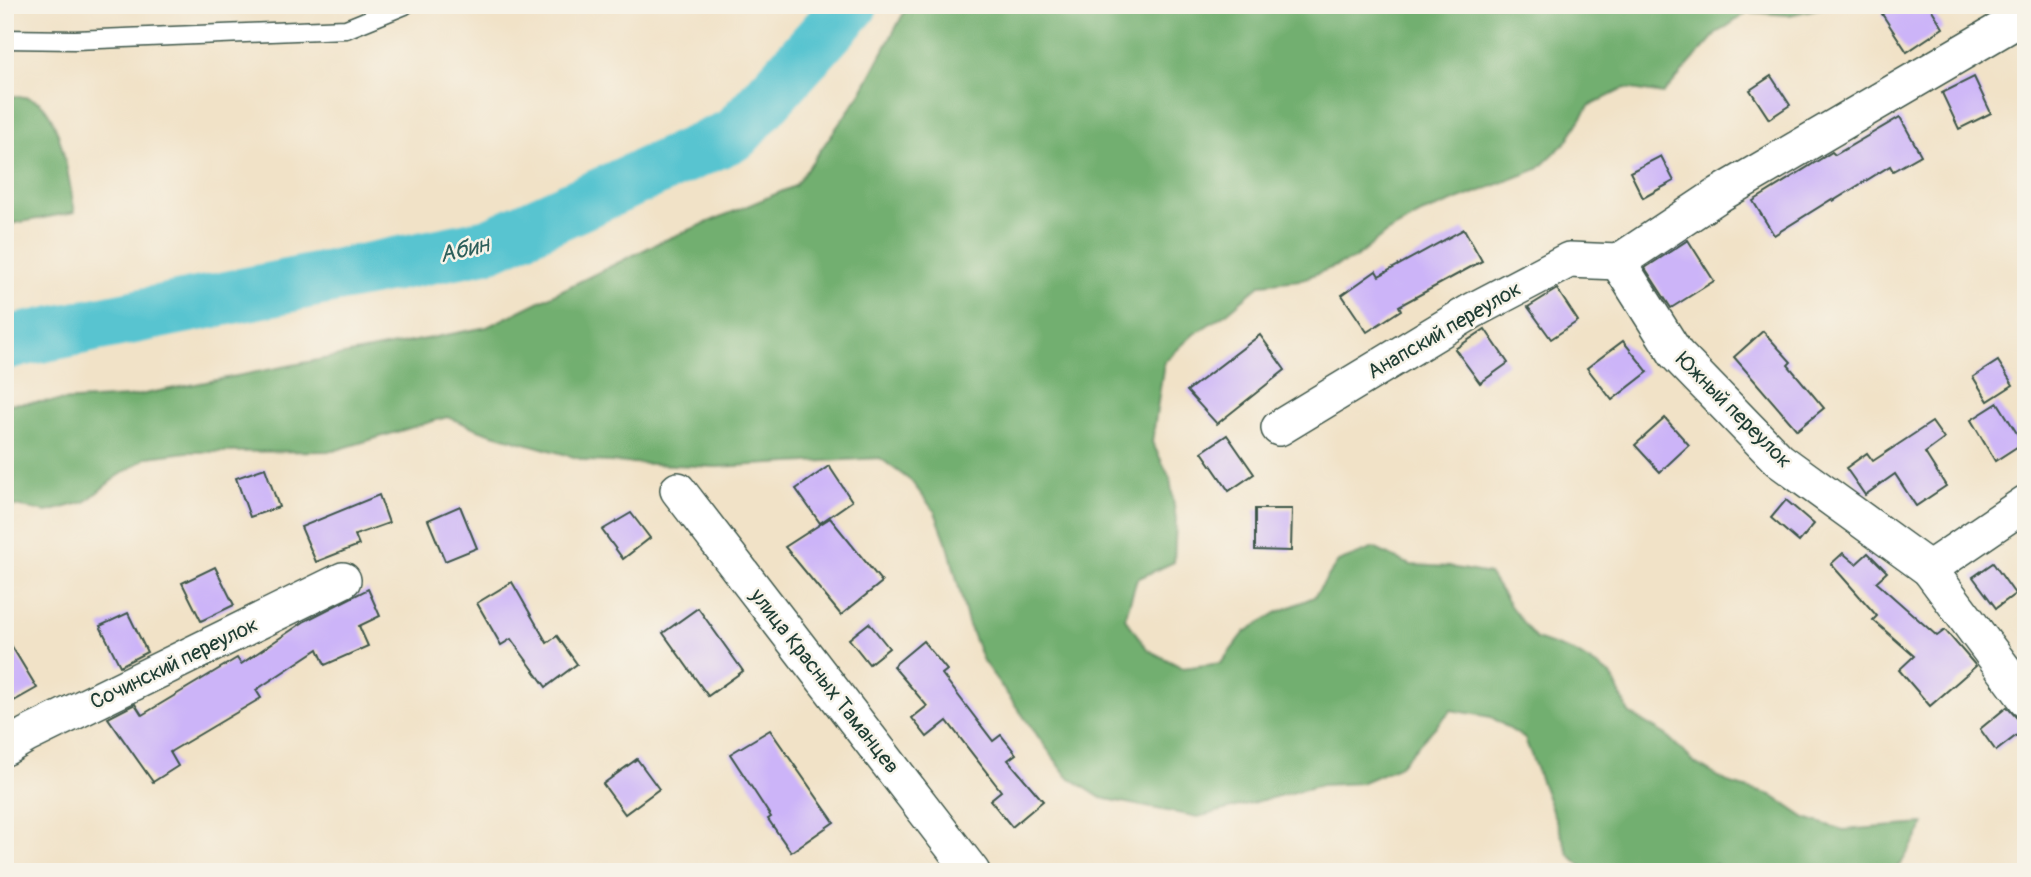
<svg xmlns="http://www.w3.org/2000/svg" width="2031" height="877" font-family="Pangolin,sans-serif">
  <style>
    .forest { fill: #72af6f; stroke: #487652; stroke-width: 2 }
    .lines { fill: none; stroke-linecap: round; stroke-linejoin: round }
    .river { stroke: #58c4d0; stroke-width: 54 }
    .building { fill: #ccb4f8 }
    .service-casing { stroke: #3e564a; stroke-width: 21 }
    .minor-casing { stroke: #3e564a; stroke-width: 38 }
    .service { stroke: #fff; stroke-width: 18 }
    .minor { stroke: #fff; stroke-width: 35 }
    .labels { text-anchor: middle; stroke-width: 5; stroke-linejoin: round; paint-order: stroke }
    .street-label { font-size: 21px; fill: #1f3d34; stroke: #f7f3e8 }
    .water-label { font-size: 23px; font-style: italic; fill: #2d5f5b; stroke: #f7f3e8 }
  </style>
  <rect width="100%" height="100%" fill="#f7f3e8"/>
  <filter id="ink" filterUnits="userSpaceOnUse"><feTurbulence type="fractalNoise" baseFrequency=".0143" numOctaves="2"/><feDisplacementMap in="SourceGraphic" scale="14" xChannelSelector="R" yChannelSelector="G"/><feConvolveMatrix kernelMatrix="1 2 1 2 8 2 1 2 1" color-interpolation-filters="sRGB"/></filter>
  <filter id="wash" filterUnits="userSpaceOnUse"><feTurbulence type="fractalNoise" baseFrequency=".00686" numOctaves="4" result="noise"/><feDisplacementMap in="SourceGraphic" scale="28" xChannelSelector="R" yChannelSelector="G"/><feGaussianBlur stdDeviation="1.57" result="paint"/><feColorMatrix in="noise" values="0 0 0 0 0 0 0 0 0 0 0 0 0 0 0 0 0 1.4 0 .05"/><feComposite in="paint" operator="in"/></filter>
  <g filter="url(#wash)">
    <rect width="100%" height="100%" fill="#f1e2c7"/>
    <!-- forest -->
    <g class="forest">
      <polygon points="908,5 1834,5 1789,15 1748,12 1716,34 1663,94 1625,88 1589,106 1567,141 1538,169 1421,214 1386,233 1354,259 1300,280 1261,284 1228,312 1194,334 1164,362 1152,442 1170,478 1176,520 1174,562 1137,579 1125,618 1148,650 1183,668 1221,663 1245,632 1276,613 1314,597 1338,562 1374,548 1410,565 1450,567 1489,574 1511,607 1536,639 1576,653 1611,675 1629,713 1666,735 1695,763 1731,784 1771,795 1805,818 1843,830 1925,824 1902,862 1893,872 1727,872 1716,864 1690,872 1589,872 1569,855 1525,739 1491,717 1451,710 1398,767 1361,783 1321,785 1198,817 1101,798 1067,776 983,661 968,623 949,549 935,512 911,481 880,458 717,467 588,461 486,432 447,417 333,451 187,452 148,457 115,478 85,502 47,512 5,504 5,404 129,397 487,327 658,243 795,186 861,93"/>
      <path d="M5,96c12,0 27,0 36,8 21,18 28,80 34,108l-70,13z"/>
    </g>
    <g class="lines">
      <!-- river -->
      <polyline class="river" points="5,343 489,245 735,134 851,5"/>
    </g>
    <g id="blocks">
      <!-- building -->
      <g class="building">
        <polygon points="1895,5 1929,5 1943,28 1907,52 1882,14"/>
        <polygon points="1771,76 1790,105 1769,119 1750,90"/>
        <polygon points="1974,77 1991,113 1959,129 1942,93"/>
        <polygon points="1900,117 1921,155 1893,171 1890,166 1833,201 1832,199 1774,235 1753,201 1832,152 1835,155"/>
        <polygon points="1661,156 1674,181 1643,198 1630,172"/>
        <polygon points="1464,229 1482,261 1399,306 1401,310 1367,332 1342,295 1376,271 1379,276"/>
        <polygon points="1688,240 1714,281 1671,308 1645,268"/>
        <polygon points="1557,289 1578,321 1551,339 1528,307"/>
        <polygon points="1485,329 1508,363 1480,383 1455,349"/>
        <polygon points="1763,331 1791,362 1788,365 1824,408 1797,430 1734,357"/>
        <polygon points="1260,335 1285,370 1217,424 1187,391"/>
        <polygon points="1623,341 1648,372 1612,400 1587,368"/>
        <polygon points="1998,361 2013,385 1988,401 1973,377"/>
        <polygon points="1998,403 2023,443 1995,461 1971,420"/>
        <polygon points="1665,418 1689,445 1660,472 1635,445"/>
        <polygon points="1932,422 1944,439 1925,453 1946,486 1916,506 1895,474 1865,495 1846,468 1867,453 1873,461"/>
        <polygon points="1227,435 1254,474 1229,491 1202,452"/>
        <polygon points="829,466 852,501 820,523 796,489"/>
        <polygon points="265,468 279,507 250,517 236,478"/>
        <polygon points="379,495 389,523 355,535 359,545 316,562 301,527"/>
        <polygon points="1786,500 1814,524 1799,542 1771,518"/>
        <polygon points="460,506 477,548 445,561 428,520"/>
        <polygon points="1255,509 1292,509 1291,551 1255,550"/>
        <polygon points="631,513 650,538 623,559 602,530"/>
        <polygon points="830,518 882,582 841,615 785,547"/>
        <polygon points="1843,553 1856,564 1868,553 1887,572 1876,582 1937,636 1945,630 1976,666 1930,706 1899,670 1914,656 1873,620 1877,616 1831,564"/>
        <polygon points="1993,563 2015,594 1996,608 1973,577"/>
        <polygon points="215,567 234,605 201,621 182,583"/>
        <polygon points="512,582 547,643 557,636 577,664 546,687 511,639 501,645 477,603"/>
        <polygon points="368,589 380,616 359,626 368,646 325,665 318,649 256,690 261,698 170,752 178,766 153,782 108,718 135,704 142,715 237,658 241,664 305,621"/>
        <polygon points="698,608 743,671 708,696 663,633"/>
        <polygon points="128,613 147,652 120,666 100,626"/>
        <polygon points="869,623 889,648 869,664 849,639"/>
        <polygon points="5,635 37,688 5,706"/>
        <polygon points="923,641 947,670 942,674 993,741 1001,735 1016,754 1008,760 1043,801 1012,827 990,800 1001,791 947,721 927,737 912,718 927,706 893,666"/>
        <polygon points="2007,707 2026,728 1996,751 1980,729"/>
        <polygon points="770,730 834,822 791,852 768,819 771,817 730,754"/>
        <polygon points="637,759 659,789 625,814 603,784"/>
      </g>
    </g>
  </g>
  <g filter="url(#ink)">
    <use href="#blocks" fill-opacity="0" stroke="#3e564a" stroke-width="2"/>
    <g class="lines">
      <defs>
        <polyline id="service" points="5,39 75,40 346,29 405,5"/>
        <g id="minor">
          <polyline points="1618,262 1676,354 1779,460 1929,569 2026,699"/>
          <polyline points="1618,262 1720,194 2026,15"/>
          <polyline points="1279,428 1472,311 1569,260 1618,262"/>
          <polyline points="678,490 972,872"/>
          <polyline points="1929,569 2026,503"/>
          <polyline points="5,748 27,735 343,580"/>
        </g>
      </defs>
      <!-- service casing -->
      <use href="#service" class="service-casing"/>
      <!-- minor casing -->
      <use href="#minor" class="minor-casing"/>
      <!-- service -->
      <use href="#service" class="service"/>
      <!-- minor -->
      <use href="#minor" class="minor"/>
    </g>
  </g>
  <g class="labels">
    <!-- street labels -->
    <g class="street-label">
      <text transform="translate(1444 330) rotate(-30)" y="7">Анапский переулок</text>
      <text transform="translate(1734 410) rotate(45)" y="7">Южный переулок</text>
      <text transform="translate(174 663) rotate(-26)" y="7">Сочинский переулок</text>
      <text transform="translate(825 681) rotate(52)" y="7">улица Красных Таманцев</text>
    </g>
    <!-- water labels -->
    <g class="water-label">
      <text transform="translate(464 249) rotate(-13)" y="8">Абин</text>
    </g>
  </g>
  <!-- margin -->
  <rect width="2031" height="877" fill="none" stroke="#f7f3e8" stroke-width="28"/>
</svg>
